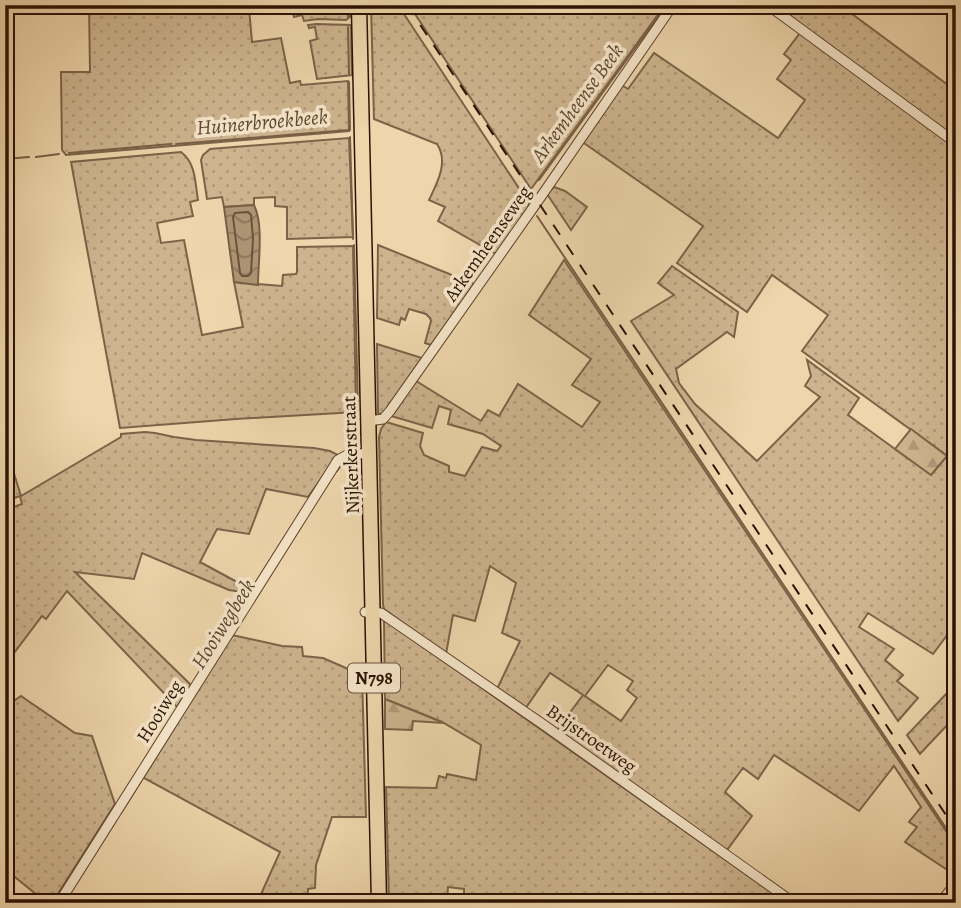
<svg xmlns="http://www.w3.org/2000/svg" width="961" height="908" font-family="Alegreya,serif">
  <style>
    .grass { fill: url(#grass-dots); stroke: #7c6348; stroke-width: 2; fill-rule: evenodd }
    .forest { fill: url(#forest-firs); stroke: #7c6348; stroke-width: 2 }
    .water { fill: url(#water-waves); stroke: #795f45; stroke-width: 2 }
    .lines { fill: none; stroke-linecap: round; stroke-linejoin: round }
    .shore { stroke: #6c523a; stroke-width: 2 }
    .stream { stroke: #795f45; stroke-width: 2 }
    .street-casing { stroke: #5c432c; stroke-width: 11 }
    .primary-casing { stroke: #2c1202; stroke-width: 17 }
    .street { stroke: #f4e4c8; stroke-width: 9 }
    .primary { stroke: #eed5ab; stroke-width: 14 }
    .rail { stroke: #2c1202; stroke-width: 2; stroke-dasharray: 12 12; stroke-linecap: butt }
    .labels { text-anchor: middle; stroke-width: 7; stroke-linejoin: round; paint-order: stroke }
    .shield { fill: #f4e4c8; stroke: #68513d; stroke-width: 2 }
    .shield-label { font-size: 18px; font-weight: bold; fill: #2c1202 }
    .street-label { font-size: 19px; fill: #2c1202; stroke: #f4e4c8 }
    .water-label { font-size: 21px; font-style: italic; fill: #5f462f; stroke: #f4e4c8 }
  </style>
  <defs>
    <pattern id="grass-dots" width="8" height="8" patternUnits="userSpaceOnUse" patternTransform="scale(1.75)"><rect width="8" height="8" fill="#cdb48e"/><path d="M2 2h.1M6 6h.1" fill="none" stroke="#b09a79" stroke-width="1.8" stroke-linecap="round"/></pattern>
    <pattern id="forest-firs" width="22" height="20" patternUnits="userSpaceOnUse" patternTransform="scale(1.75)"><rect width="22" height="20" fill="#cdb48e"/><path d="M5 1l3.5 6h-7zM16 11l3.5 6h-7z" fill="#b09a79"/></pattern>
    <pattern id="water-waves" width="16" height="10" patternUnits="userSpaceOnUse" patternTransform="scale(1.75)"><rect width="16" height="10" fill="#ac9372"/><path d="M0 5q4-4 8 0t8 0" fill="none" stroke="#8c775b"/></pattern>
  </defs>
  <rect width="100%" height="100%" fill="#eed5ab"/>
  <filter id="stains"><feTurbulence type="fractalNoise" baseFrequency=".00286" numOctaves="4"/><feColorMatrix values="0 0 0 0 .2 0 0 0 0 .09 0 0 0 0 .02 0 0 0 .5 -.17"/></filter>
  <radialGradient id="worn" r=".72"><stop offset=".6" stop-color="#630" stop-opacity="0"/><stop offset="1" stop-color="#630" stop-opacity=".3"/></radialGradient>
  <!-- grass -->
  <g class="grass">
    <polygon points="89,5 154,5 155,10 220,5 273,5 249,8 252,42 281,38 290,83 300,81 301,85 348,81 349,131 66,155 62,150 61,72 90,72"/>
    <polygon points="296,5 350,5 350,17 346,20 318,19 304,21 302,15 294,17 292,9 296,8"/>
    <path d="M371,5h27l132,200 -34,49 -58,-33 7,-14 -16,-7c8,-17 20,-38 8,-56l-63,-25z"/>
    <polygon points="409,5 657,5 662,9 531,189"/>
    <polygon points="772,5 840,5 956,91 956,139"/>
    <polygon points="316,24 351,25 352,75 317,79 310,41 317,39 315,27 309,28 308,25"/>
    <polygon points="800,33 956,147 956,639 948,634 933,654 868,613 859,627 894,649 885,660 903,675 897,681 918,698 898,721 631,321 674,295 658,283 672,266 738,312 734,337 727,332 676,369 679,383 695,404 757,461 820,397 805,386 811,376 807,360 859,398 848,415 931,475 947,456 802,351 828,315 772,275 747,312 677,263 703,226 581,141 620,84 628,89 654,53 778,138 805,100 777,79 791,60 784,54"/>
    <polygon points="349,138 353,237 287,239 287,207 275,206 275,197 254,198 254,205 224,207 222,197 207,199 201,160 203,155 210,149"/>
    <path d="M181,152c15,11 14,31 17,48l-8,2 3,14 -36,7 4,20 23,-3 18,95 41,-8 -9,-45 48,4 1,-11 13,-1 1,-2v-25l56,-1 3,166 -120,7 -116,9 -49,-266z"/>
    <polygon points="554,187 565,191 587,207 571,230 547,194"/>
    <polygon points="378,245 474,284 431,345 425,343 431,321 430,318 426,314 409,309 405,320 401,318 399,325 377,318"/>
    <path d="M564,260l392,586 -1,29 -50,-33 12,-15 -8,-5 12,-15 -27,-41 -35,45 -85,-56 -16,24 -15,-11 -18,24 27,24 -25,34 -171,-119 27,-36 -33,-22 -25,36 -28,-20 23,-48 -18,-8 14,-50 -26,-17 -15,55 -22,-6 -7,39 -62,-45 -1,-4 -4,-168 2,-8 5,-7 37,11 -3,13 4,9 25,11v6l16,4 17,-29 15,4 4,-5 -18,-12 -35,-10 3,-14 -12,-4 -7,22 -41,-12 25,-35 65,40 7,-11 11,6 19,-32 64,43 18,-25 -28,-17 19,-26 -62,-44zM608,665l25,16 -6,9 10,8 -16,23 -36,-25z"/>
    <polygon points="377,344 422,358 386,410 381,414 378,413"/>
    <polygon points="145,432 155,433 174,437 196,440 314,448 330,451 338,455 308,497 266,489 249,534 217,529 200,562 250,589 248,593 229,590 142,553 134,579 75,572 191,685 177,707 67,591 46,619 42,616 5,665 5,510 22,504 20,496 5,501 5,445 21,496 121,437 121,434"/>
    <polygon points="384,619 787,903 464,903 464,889 448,887 447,902 389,903 386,787 436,788 439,776 446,778 447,774 476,780 481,745 442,722 385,699"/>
    <polygon points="232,635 282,646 302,647 303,656 323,658 362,675 366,817 332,817 316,865 315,888 308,889 307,903 257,903 280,852 142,777"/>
    <polygon points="947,693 956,693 956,726 950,722 920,754 907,735"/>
    <polygon points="21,696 75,733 92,736 115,804 52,903 47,903 5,869 5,707"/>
  </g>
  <!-- forest -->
  <g class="forest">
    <polygon points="911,429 947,456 931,475 895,449"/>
    <polygon points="385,699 444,723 413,721 412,730 385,729"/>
  </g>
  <!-- water -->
  <path class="water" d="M254,205c10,20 4,57 4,80l-24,-3 -10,-75z"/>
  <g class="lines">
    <!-- shore -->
    <polygon class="shore" points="248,212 251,215 253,238 251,273 248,276 242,276 240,273 233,217 235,213"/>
    <!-- stream -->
    <g class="stream">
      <polyline points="347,5 348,17"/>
      <polyline points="348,27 349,74"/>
      <polyline points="349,82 350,130"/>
      <polyline points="350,137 353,239"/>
      <polyline points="176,144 348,130 350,128"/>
      <polyline points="69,153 171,144"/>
      <polyline points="36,157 59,154"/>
      <polyline points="5,159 29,157"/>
      <polyline points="539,180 663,10"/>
      <polyline points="526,196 525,197 528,202"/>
      <polyline points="537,216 956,843"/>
      <polyline points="354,245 358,411"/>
      <polyline points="358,441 358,447"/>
      <path d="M336,472c6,-8 12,-14 22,-9"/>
      <polyline points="121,813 234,633"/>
      <polyline points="70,893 117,819"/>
    </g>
    <defs>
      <g id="street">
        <polyline points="768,5 956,143"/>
        <polyline points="369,421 383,419 390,411 540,198 673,5"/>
        <polyline points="365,612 381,613 544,725 794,903"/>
        <polyline points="59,903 338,460 347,455 370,453"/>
        <polyline points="940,903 956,883"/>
      </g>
      <polyline id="primary" points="359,5 379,903"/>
    </defs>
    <!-- street casing -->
    <use href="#street" class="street-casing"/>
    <!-- primary casing -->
    <use href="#primary" class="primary-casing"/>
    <!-- street -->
    <use href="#street" class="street"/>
    <!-- primary -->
    <use href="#primary" class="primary"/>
    <!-- rail -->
    <polyline class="rail" points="407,5 956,830"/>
  </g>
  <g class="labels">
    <!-- shield labels -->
    <rect class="shield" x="348" y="663.5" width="52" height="29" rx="5"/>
    <g class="shield-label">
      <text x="374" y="684">N798</text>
    </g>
    <!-- street labels -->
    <g class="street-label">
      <text transform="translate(487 243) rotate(-55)" y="7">Arkemheenseweg</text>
      <text transform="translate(350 455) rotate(-92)" y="7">Nijkerkerstraat</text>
      <text transform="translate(159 711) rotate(-58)" y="7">Hooiweg</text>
      <text transform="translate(592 738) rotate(35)" y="7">Brijstroetweg</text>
    </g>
    <!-- water labels -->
    <g class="water-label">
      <text transform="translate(577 103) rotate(-54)" y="7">Arkemheense Beek</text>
      <text transform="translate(262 122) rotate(-5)" y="7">Huinerbroekbeek</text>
      <text transform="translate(223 624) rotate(-58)" y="7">Hooiwegbeek</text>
    </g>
  </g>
  <!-- margin -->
  <rect width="961" height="908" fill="none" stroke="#eed5ab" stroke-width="28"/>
  <rect x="7" y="7" width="947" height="894" fill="none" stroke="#2c1202" stroke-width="3.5"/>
  <rect x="14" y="14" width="933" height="880" fill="none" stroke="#2c1202" stroke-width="2"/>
  <rect width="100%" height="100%" filter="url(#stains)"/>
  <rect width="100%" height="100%" fill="url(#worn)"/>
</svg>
